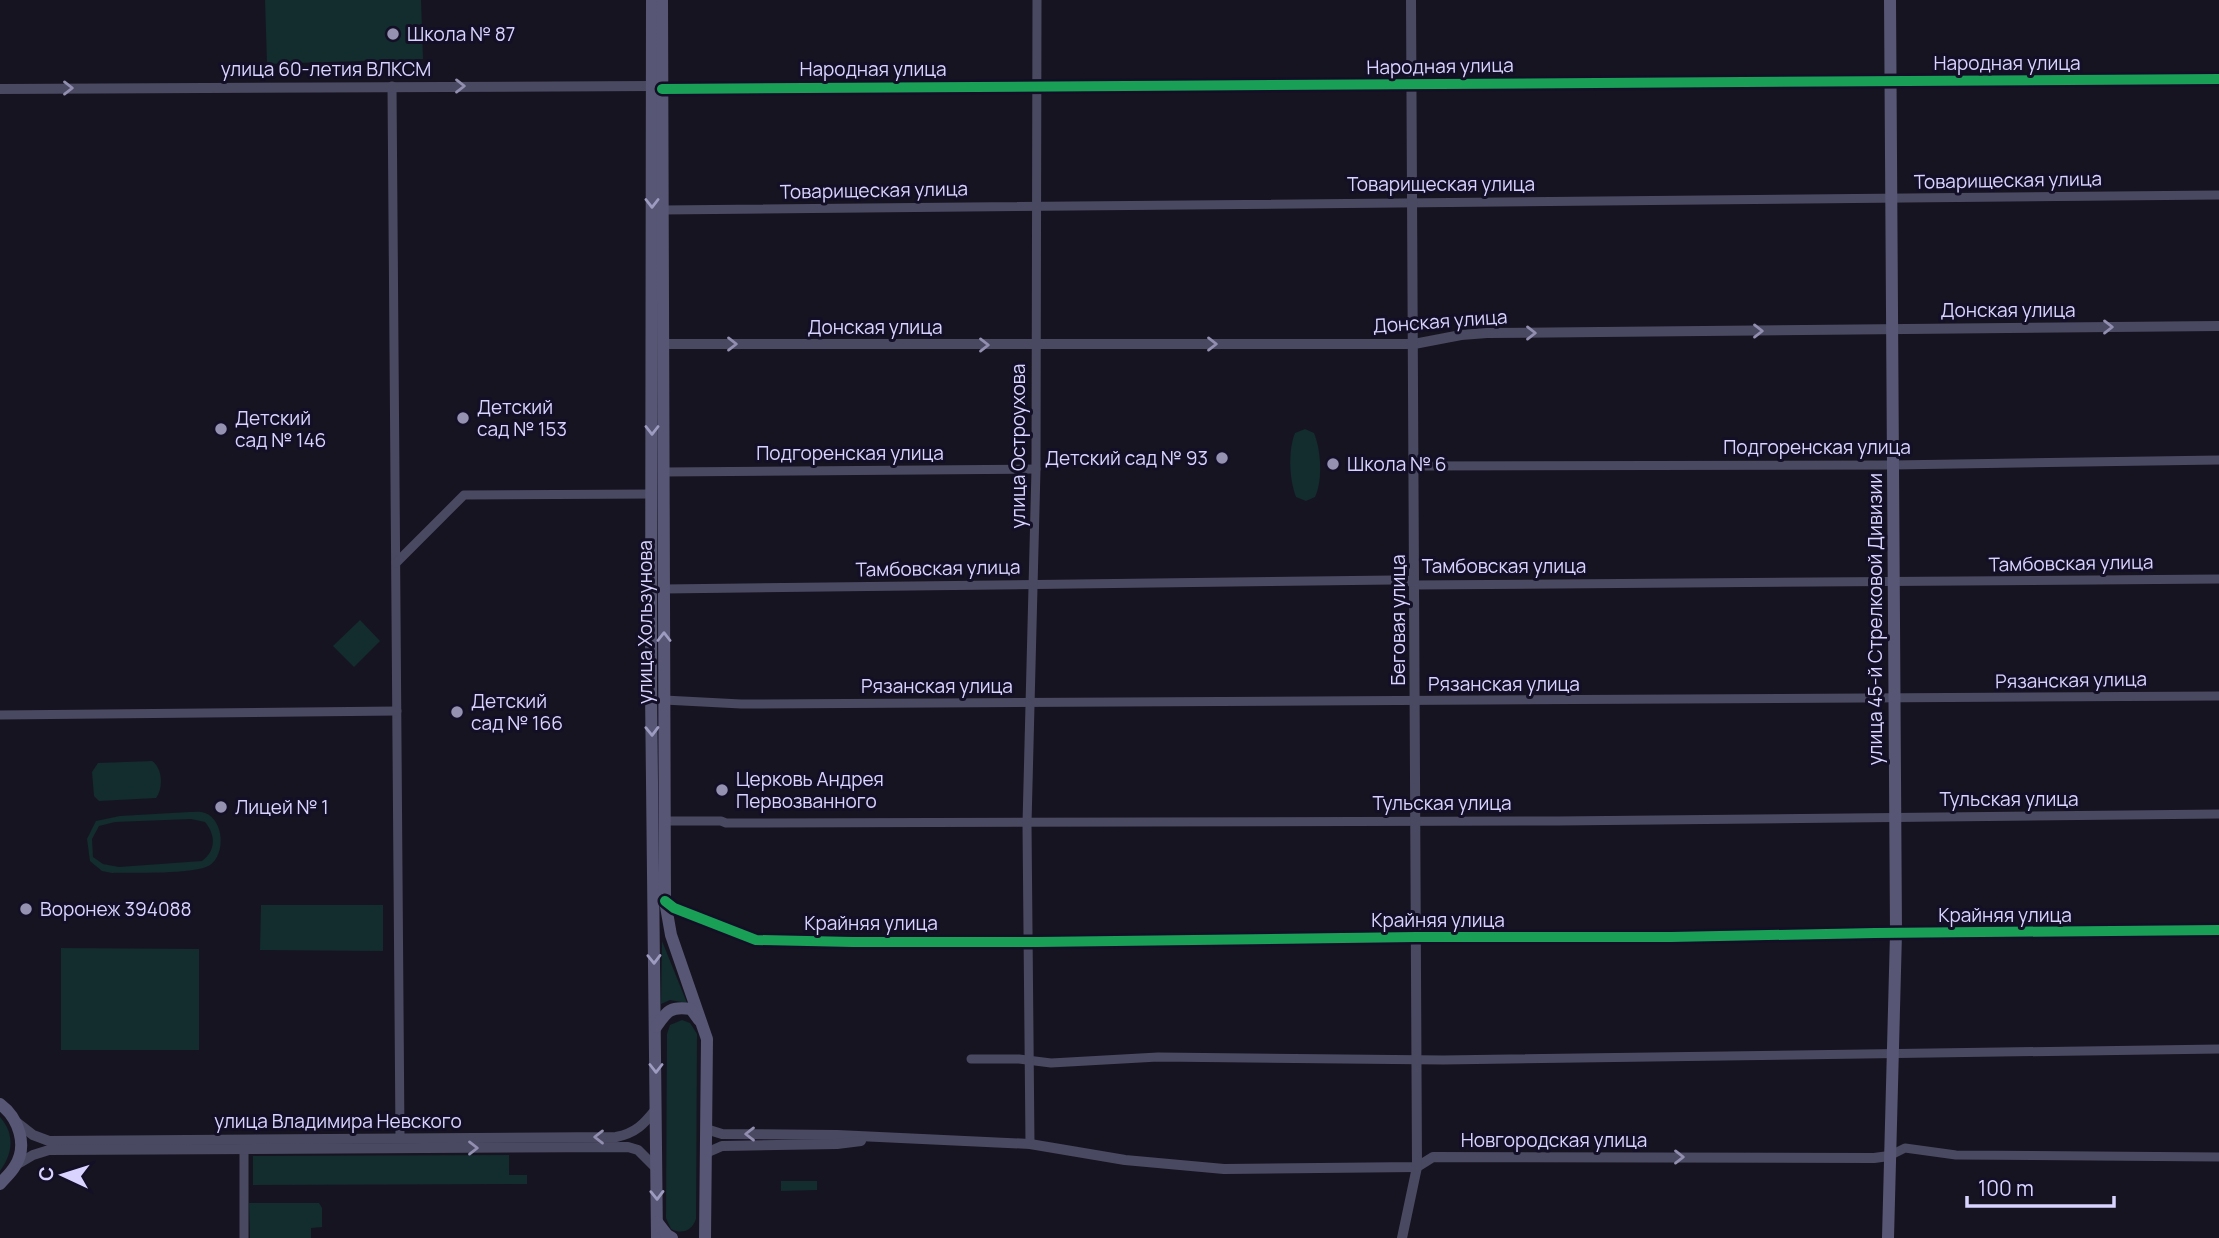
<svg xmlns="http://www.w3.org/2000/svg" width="2219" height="1238" font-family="Manrope,sans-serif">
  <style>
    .green { fill: #132c2d; fill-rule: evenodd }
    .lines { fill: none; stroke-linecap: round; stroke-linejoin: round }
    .minor { stroke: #4a4962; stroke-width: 9 }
    .tertiary { stroke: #4a4962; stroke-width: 10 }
    .secondary { stroke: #575674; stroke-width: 12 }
    .cycleway-casing { stroke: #130f26; stroke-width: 15 }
    .cycleway { stroke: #1a9f57; stroke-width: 10 }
    .oneway { stroke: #928eb0 }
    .oneway2 { stroke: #9e9bc0 }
    .poi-dot { fill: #9591b1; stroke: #130f26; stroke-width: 2.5 }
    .labels { text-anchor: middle; stroke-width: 6; stroke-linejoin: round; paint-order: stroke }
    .poi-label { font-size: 19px; fill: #d9d4ff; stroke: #130f26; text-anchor: start }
    .street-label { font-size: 19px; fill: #d9d4ff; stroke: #130f26 }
  </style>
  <rect width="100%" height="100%" fill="#161421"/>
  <!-- green -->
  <g class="green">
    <polygon points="265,0 421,0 423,59 267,64"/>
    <path d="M1305,429l9,4c7,17 9,47 1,64l-9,4 -10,-4c-7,-18 -8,-47 -1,-64z"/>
    <polygon points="360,620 380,641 354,667 333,646"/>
    <path d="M152,761c10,6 12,27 4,37l-57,3 -5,-5 -2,-24 6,-9z"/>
    <path d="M189,812c5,0 11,-1 16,1 19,7 21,41 5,52 -15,10 -77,7 -98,8l-10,-2 -12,-10 -3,-22 9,-18 24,-5zM191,819l14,3c11,13 11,29 -3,39l-83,6 -16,-3 -10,-7 -1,-18 7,-13 16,-4z"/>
    <polygon points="261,905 383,905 383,951 260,950"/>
    <polygon points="662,941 687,1003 670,1000 661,1004"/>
    <polygon points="61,948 199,949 199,1050 61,1050"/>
    <path d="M682,1020l8,3 7,11 -1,185c-4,11 -13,16 -25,10l-5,-11 1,-184 3,-9z"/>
    <path d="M0,1117c15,17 13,36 0,54z"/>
    <polygon points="509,1155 509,1175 527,1175 527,1184 253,1185 253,1156"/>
    <polygon points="817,1181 817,1190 781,1191 781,1181"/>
    <polygon points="249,1203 319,1203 322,1208 322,1227 311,1228 311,1238 250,1238"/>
  </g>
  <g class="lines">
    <!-- minor -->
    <g class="minor">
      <polyline points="392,86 400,1138"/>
      <polyline points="662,89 2219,79"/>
      <polyline points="664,210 2219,195"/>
      <polyline points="1415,466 1893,465 2219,460"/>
      <polyline points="664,472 1036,469"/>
      <polyline points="396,563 464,495 652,494"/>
      <polyline points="664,589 1393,580 1407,580 1415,585 2219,579"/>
      <polyline points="664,700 741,704 2219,696"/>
      <polyline points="0,715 397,711"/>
      <polyline points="665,821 721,821 726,823 1558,821 2219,814"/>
      <polyline points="665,901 674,908 756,940 853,942 1037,942 1416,937 1671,937 1875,933 2219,930"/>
      <polyline points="971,1059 1019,1059 1051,1063 1158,1057 1443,1060 2219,1049"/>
      <polyline points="1030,1144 1027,824 1036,469 1037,0"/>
      <polyline points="244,1145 244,1238"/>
      <polyline points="1889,1156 1905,1148 1956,1155 2219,1157"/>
    </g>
    <!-- tertiary -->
    <g class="tertiary">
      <polyline points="0,89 652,86"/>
      <polyline points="664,344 1414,344 1461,335 1487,333 2219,326"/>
      <path d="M15,1121l18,14 16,6 567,-4c20,-4 28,-13 40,-28"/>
      <polyline points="706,1129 722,1134 837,1135 1030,1144 1125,1160 1224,1169 1417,1167 1433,1157 1874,1158 1889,1156"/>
      <polyline points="706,1153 722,1146 837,1144 861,1141"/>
      <polyline points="16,1165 33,1155 49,1150 628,1147 638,1150 656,1168"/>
      <polyline points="1402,1238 1417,1167 1411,0"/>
    </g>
    <!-- secondary -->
    <g class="secondary">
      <polyline points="652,0 651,691 657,1238"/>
      <polyline points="662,0 665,901 671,935 707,1039 705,1238"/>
      <path d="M656,1027c11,-16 14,-21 35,-18l8,11"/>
      <path d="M0,1104c19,14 28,42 15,62 -4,7 -10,12 -15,18"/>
      <polyline points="657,1222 667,1235 672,1238"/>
      <polyline points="1888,1238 1896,933 1890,0"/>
    </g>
    <defs>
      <g id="cycleway">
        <polyline points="662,89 2219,79"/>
        <polyline points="665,901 674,908 756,940 853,942 1037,942 1416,937 1671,937 1875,933 2219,930"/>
      </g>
    </defs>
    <!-- cycleway casing -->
    <use href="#cycleway" class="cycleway-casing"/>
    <!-- cycleway -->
    <use href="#cycleway" class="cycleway"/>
  </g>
  <!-- one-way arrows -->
  <defs><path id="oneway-chevron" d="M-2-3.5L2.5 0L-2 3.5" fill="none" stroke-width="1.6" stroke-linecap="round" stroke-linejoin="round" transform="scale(1.75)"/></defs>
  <g class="oneway">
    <use href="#oneway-chevron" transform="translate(460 86)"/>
    <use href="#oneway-chevron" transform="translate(68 88)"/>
    <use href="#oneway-chevron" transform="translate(2108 327)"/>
    <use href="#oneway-chevron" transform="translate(1758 331)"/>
    <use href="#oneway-chevron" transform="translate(1531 333)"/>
    <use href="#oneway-chevron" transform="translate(732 344)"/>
    <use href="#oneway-chevron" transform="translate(1212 344)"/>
    <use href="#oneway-chevron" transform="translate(984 345)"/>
    <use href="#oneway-chevron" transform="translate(750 1134) rotate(180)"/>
    <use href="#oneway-chevron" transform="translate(599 1137) rotate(180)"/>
    <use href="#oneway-chevron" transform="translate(473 1148)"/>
    <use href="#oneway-chevron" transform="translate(1679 1157)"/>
  </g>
  <g class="oneway2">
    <use href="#oneway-chevron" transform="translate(652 203) rotate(90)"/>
    <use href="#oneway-chevron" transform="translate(652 430) rotate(90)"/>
    <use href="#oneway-chevron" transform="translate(664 637) rotate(-90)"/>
    <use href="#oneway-chevron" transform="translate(652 731) rotate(89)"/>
    <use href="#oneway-chevron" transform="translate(654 959) rotate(89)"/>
    <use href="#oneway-chevron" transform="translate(656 1068) rotate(90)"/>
    <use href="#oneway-chevron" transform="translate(657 1195) rotate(89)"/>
  </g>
  <!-- markers -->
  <g class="poi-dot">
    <circle cx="393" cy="34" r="7"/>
    <circle cx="463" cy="418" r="7"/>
    <circle cx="221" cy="429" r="7"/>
    <circle cx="1222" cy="458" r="7"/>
    <circle cx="1333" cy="464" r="7"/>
    <circle cx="457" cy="712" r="7"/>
    <circle cx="722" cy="790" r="7"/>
    <circle cx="221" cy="807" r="7"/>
    <circle cx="26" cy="909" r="7"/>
  </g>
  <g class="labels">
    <!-- poi labels -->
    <g class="poi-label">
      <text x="407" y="41">Школа № 87</text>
      <text x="477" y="414">Детский<tspan x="477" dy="22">сад № 153</tspan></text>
      <text x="235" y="425">Детский<tspan x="235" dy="22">сад № 146</tspan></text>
      <text x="1208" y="465" text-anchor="end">Детский сад № 93</text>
      <text x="1347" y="471">Школа № 6</text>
      <text x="471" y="708">Детский<tspan x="471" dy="22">сад № 166</tspan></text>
      <text x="736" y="786">Церковь Андрея<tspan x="736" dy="22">Первозванного</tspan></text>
      <text x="235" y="814">Лицей № 1</text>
      <text x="40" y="916">Воронеж 394088</text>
    </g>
    <!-- street labels -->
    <g class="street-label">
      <text x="2007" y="70">Народная улица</text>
      <text transform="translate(1440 66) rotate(-1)" y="7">Народная улица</text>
      <text x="326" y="76">улица 60-летия ВЛКСМ</text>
      <text x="873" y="76">Народная улица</text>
      <text transform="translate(2008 180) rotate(-1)" y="7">Товарищеская улица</text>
      <text x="1441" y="191">Товарищеская улица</text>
      <text transform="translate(874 190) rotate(-1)" y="7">Товарищеская улица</text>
      <text x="2008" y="317">Донская улица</text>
      <text transform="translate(1440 321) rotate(-4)" y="7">Донская улица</text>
      <text x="875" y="334">Донская улица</text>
      <text transform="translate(1018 446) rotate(-90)" y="7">улица Остроухова</text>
      <text x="1817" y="454">Подгоренская улица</text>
      <text x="850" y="460">Подгоренская улица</text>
      <text transform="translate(2071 563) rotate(-1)" y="7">Тамбовская улица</text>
      <text x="1504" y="573">Тамбовская улица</text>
      <text transform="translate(938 568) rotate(-1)" y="7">Тамбовская улица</text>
      <text transform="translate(1875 619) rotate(-90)" y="7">улица 45-й Стрелковой Дивизии</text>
      <text transform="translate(1398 620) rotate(-90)" y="7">Беговая улица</text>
      <text transform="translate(645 622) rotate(-90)" y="7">улица Хользунова</text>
      <text transform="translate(2071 680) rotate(-1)" y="7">Рязанская улица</text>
      <text x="1504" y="691">Рязанская улица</text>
      <text x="937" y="693">Рязанская улица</text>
      <text x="2009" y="806">Тульская улица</text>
      <text x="1442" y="810">Тульская улица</text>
      <text x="2005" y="922">Крайняя улица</text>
      <text x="1438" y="927">Крайняя улица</text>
      <text x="871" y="930">Крайняя улица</text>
      <text x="338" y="1128">улица Владимира Невского</text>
      <text x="1554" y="1147">Новгородская улица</text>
    </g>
  </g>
  <!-- north arrow -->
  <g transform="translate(63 1175) rotate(274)" stroke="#130f26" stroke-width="5" paint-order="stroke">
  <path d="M0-5L12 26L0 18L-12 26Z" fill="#d9d4ff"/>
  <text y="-10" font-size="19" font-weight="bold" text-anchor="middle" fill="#d9d4ff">С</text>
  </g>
  <!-- scale -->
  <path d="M1967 1196v10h147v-10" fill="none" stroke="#d9d4ff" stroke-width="3.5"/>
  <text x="1978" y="1196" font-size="21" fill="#d9d4ff" stroke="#130f26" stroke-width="5" paint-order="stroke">100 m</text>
</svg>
